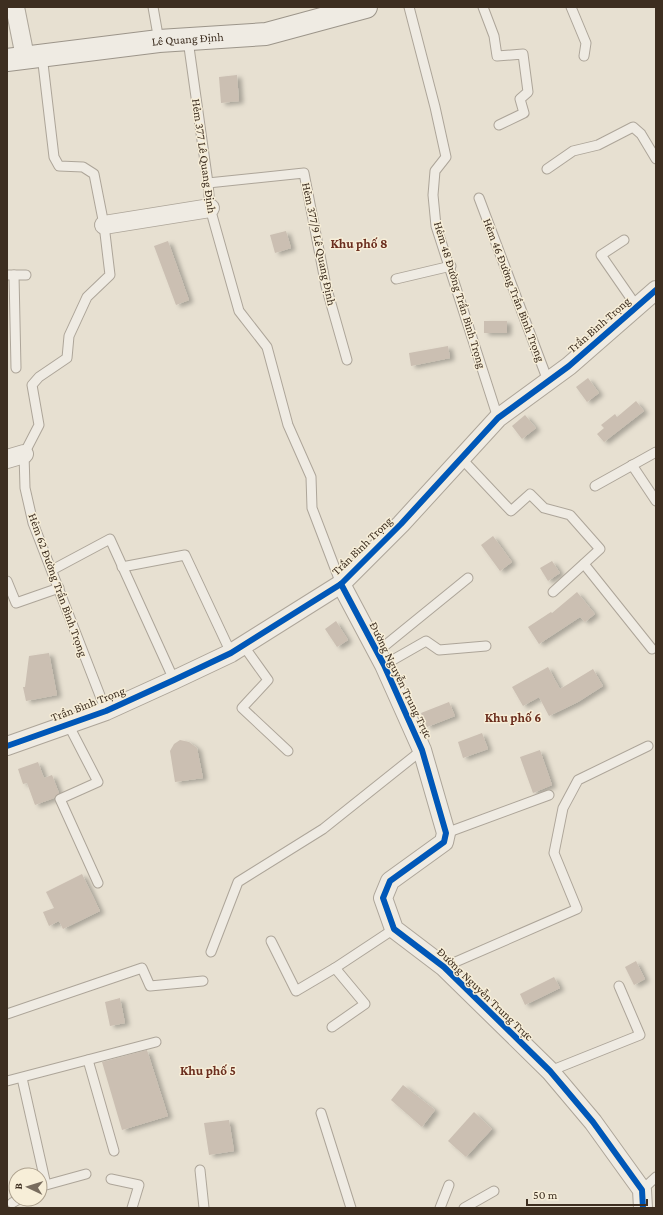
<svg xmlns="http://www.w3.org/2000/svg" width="663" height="1215" font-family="'Crimson Pro',serif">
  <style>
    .building { fill: #cbbfb2; filter: url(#shadow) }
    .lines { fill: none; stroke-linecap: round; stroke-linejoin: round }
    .service-casing { stroke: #ada599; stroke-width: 11 }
    .minor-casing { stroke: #ada599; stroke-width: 20 }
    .secondary-casing { stroke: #9c958a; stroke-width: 24 }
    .service { stroke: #efebe3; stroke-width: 9 }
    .minor { stroke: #efebe3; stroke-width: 18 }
    .secondary { stroke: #efebe3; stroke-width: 22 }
    .cycleway-casing { stroke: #f7eed8; stroke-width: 8 }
    .cycleway { stroke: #0057b8; stroke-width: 6 }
    .labels { text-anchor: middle; stroke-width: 3; stroke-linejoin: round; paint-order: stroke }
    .street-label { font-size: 12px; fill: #3d2e20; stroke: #f7eed8 }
    .neighbourhood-label { font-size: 13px; font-weight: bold; fill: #6b2e1e; stroke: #f7eed8 }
  </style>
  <defs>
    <filter id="shadow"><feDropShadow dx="4.5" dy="2.5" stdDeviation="2" flood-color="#0004"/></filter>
  </defs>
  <rect width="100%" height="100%" fill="#e7e0d1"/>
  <!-- building -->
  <g class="building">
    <polygon points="237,75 239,101 221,103 219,77"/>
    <polygon points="286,231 291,248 275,253 270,235"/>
    <polygon points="168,241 189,300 176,305 154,246"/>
    <rect x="484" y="321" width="23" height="12"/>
    <polygon points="448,346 450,358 411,366 409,353"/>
    <polygon points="588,378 599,393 587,402 576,387"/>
    <polygon points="636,401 644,411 604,442 597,434 604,428 601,425 615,414 617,417"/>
    <polygon points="525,415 536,428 522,439 512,426"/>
    <polygon points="493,536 512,562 500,571 481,545"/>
    <polygon points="552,561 560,573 548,581 540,568"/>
    <polygon points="577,592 595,614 585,622 580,617 539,644 528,627 551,612 552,613"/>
    <polygon points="336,621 348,640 337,647 325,629"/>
    <polygon points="49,653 57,695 26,701 23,687 25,687 29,656"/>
    <polygon points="548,667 560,689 593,669 603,686 578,702 549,716 539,697 523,706 512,687"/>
    <polygon points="449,702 455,716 427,727 421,713"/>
    <polygon points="482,733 488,749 463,758 458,742"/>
    <polygon points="180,740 189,742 197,748 203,778 175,782 170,751 174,744"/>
    <polygon points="540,750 552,785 533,793 520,757"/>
    <polygon points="38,762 44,778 52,775 59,793 54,798 35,805 27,783 23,784 18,769"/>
    <polygon points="82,874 100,911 63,929 59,921 49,926 43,912 54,908 46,892"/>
    <polygon points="636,961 645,979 634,985 625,967"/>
    <polygon points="554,977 560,988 525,1005 520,994"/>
    <polygon points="120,998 125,1023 110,1026 105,1002"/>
    <polygon points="147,1050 168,1116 122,1130 102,1062"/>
    <polygon points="403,1085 435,1110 422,1127 391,1100"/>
    <polygon points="474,1112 492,1129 466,1157 448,1141"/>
    <polygon points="229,1120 234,1151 209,1155 204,1123"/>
  </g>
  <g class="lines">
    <defs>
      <g id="service">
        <polyline points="153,7 159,41"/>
        <polyline points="409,7 435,107 446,157 435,171 433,195 436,226 498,418"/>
        <polyline points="483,7 494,36 497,56 523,54 528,92 520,99 524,113 499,125"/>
        <polyline points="571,7 586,43 584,56"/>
        <polyline points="188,40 208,183 210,208 239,311 267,347 288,425 311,477 312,508 341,584"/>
        <polyline points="42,55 54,157 59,166 83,167 94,174 104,225 110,275 87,297 69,336 67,358 39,377 32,385 39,425 24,454 25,488 33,523 106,711"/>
        <polyline points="547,169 573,151 598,145 633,127 641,134 656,159"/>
        <polyline points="208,183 304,173 326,286 347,360"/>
        <polyline points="479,198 548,381"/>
        <polyline points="624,240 601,255 637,307"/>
        <polyline points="7,275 26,275"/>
        <polyline points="14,275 16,368"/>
        <polyline points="396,279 451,266"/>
        <polyline points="461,458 511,511 530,494 544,508 570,515 600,549 553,592"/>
        <polyline points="632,465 656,501"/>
        <polyline points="595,486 656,452"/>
        <polyline points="584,564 652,649"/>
        <polyline points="122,567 185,555 231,653"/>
        <polyline points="52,570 110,539 174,680"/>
        <polyline points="7,581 16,603 59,588"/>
        <polyline points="243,645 268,680 242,708 288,751"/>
        <polyline points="377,652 468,578"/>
        <polyline points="384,665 426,641 439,650 486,646"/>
        <polyline points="68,724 98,782 60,799 98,883"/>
        <polyline points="446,833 549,795"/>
        <polyline points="271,941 296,991 335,968"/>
        <polyline points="211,952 238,882 323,829 422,750"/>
        <polyline points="444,967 577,909 554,853 563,808 578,780 648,746"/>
        <polyline points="7,1014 142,968 150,986 203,981"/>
        <polyline points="332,1027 365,1004 335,968 394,929"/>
        <polyline points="88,1060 114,1151"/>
        <polyline points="550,1071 640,1035 619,986"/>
        <polyline points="22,1078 46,1185 86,1174"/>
        <polyline points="7,1081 156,1042"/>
        <polyline points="321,1113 351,1208"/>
        <polyline points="200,1170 204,1208"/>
        <polyline points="111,1179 139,1185 132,1208"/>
        <polyline points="642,1190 656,1177"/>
        <polyline points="12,1203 19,1199"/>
        <polyline points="440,1208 449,1185"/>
        <polyline points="464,1208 494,1191"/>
      </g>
      <g id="minor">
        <polyline points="15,7 25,57"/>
        <polyline points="104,225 210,208"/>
        <polyline points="7,459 24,454"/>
        <polyline points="341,584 384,665 422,750 446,833 444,842 390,881 383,898 394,929 444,967 550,1071 593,1122 642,1190 643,1208"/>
        <polyline points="7,746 106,711 174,680 231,653 341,584 401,524 498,418 569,366 656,290"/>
      </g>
      <g id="secondary">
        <path id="s1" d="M7,60l152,-19 107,-7 100,-27"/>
      </g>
    </defs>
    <!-- service casing -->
    <use href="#service" class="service-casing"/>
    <!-- minor casing -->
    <use href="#minor" class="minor-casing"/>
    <!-- secondary casing -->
    <use href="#secondary" class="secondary-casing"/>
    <!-- service -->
    <use href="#service" class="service"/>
    <!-- minor -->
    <use href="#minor" class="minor"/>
    <!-- secondary -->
    <use href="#secondary" class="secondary"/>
    <defs>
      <g id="cycleway">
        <polyline points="341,584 384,665 422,750 446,833 444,842 390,881 383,898 394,929 444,967 550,1071 593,1122 642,1190 643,1208"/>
        <polyline points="7,746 106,711 174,680 231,653 341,584 401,524 498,418 569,366 656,290"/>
      </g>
    </defs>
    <!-- cycleway casing -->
    <use href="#cycleway" class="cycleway-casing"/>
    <!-- cycleway -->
    <use href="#cycleway" class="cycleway"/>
  </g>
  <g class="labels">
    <!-- street labels -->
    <g class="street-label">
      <text dy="4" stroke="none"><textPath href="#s1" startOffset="182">Lê Quang Định</textPath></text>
      <text transform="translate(204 156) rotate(82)" y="4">Hẻm 377 Lê Quang Định</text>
      <text transform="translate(319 244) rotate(78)" y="4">Hẻm 377/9 Lê Quang Định</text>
      <text transform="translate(514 290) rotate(69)" y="4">Hẻm 46 Đường Trần Bình Trọng</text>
      <text transform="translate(460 295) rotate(73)" y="4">Hẻm 48 Đường Trần Bình Trọng</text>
      <text transform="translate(599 325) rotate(-41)" y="4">Trần Bình Trọng</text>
      <text transform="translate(362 546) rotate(-44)" y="4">Trần Bình Trọng</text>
      <text transform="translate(58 585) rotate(70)" y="4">Hẻm 62 Đường Trần Bình Trọng</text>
      <text transform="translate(401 680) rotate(64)" y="4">Đường Nguyễn Trung Trực</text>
      <text transform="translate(88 704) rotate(-21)" y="4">Trần Bình Trọng</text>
      <text transform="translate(485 994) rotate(44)" y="4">Đường Nguyễn Trung Trực</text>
    </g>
    <!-- neighbourhood labels -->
    <g class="neighbourhood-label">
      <text x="359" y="248">Khu phố 8</text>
      <text x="513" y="722">Khu phố 6</text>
      <text x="208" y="1075">Khu phố 5</text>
    </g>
  </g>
  <!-- border -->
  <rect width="663" height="1215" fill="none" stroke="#3d2e20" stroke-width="16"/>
  <!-- north arrow -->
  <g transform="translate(28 1187) rotate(274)"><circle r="19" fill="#f7eed8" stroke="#ada18e"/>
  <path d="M0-3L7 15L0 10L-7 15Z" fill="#786c5e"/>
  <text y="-6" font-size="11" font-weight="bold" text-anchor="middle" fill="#3d2e20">B</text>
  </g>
  <!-- scale -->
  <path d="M527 1199v6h120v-6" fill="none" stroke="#3d2e20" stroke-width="2"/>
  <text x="533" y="1199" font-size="12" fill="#3d2e20" stroke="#f7eed8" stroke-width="3" paint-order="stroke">50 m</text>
</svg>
